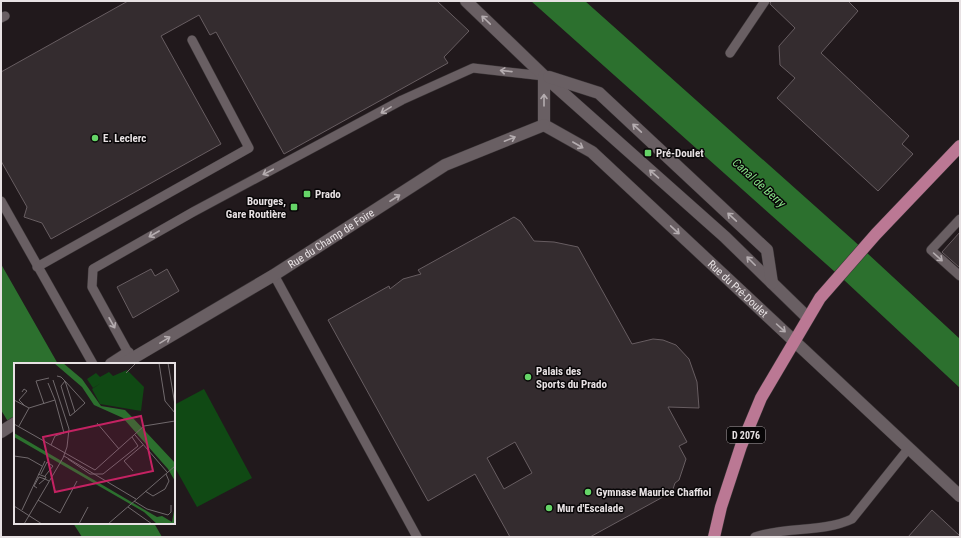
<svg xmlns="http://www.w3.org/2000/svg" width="961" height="538" font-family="'Roboto Condensed',sans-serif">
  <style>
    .green { fill: #104914 }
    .water { fill: #2c702e }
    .building { fill: #342c2f; stroke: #675d61; fill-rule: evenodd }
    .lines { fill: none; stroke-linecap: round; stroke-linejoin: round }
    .lane-casing { stroke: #3b3537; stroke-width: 10 }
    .street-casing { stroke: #3b3537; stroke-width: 13 }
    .primary-casing { stroke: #3b3537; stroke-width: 13 }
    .lane { stroke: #695f63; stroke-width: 9 }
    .street { stroke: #695f63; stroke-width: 12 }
    .primary { stroke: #bb7894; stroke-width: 12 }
    .oneway { stroke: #b5adb0 }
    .poi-dot { fill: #65d467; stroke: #080607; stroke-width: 1.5 }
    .labels { text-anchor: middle; stroke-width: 3; stroke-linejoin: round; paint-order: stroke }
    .shield { fill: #080607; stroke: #a49fa1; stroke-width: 1 }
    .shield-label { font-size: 10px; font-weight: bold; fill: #e7e1e3 }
    .poi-label { font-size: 11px; font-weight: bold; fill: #e7e1e3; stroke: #080607; text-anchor: start }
    .street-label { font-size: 11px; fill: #e7e1e3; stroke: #080607 }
    .water-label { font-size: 12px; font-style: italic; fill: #84de84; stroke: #080607 }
    .inset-road { fill: none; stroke: #70696c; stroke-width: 1 }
    .view { fill: #c42262; fill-opacity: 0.15; stroke: #c42262; stroke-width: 2 }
    .inset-edge { fill: none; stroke: #e7e1e3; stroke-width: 2 }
  </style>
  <rect width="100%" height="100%" fill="#21191c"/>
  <!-- green -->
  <polygon class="green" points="204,389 252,478 197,507 174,466 174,405"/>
  <!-- water -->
  <g class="water">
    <polygon points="531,1 585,1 853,240 960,339 960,388 844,280"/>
    <polygon points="1,264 58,364 15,364 15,433 1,410"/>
    <polygon points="73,523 154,523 162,537 82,537"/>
  </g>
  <!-- building -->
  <g class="building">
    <polygon points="128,1 437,1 469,31 444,57 448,63 284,154 216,32 210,35 199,15 161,36 221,144 51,239 42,223 24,217 27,207 1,161 1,72"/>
    <polygon points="771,1 848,1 858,11 821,53 909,136 902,144 913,154 878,191 777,98 795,78 780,65 779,46 795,28 770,4"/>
    <path d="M514,217l6,4 14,20 20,1 24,5 54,97 21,-5 10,1 13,5 13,14 8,23 2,26 -31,-1 19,35 -8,4 7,13 -7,21 -4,3 -3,9 -82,45h-80l-35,-63 -47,27 -100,-181 61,-34 1,3 13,-10 18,-5 -3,-4zM515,442l17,31 -28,16 -17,-31z"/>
    <polygon points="960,232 960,268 942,252"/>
    <polygon points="151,269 155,276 167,269 179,291 133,318 117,287"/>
    <polygon points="932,510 960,536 960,537 908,537"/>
  </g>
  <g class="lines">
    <defs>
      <g id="lane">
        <polyline points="1,18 5,16"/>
        <polyline points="730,53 765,1"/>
        <polyline points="1,201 93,364"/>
        <polyline points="960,219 931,250 960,276"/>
        <polyline points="37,267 249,148 192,40"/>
        <polyline points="274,275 417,537"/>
        <polyline points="131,358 92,287 93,269 193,212 402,100 473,68 544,76"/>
        <path d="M755,537c31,-11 67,-4 97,-18l56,-70"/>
      </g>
      <g id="street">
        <polyline points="466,1 544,76 725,237 808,318"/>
        <polyline points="544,76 544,125"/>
        <polyline points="549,77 599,93 767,250 772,283"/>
        <path id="s1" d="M544,125l48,27 368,344"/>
        <polyline points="111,364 128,353"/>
        <path id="s2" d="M123,364l151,-89 171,-110 99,-40"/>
        <polyline points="1,432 15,423"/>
      </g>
      <polyline id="primary" points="714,537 721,507 741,446 761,398 820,298 876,234 960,146"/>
    </defs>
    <!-- lane casing -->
    <use href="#lane" class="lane-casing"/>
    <!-- street casing -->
    <use href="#street" class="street-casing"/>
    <!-- primary casing -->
    <use href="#primary" class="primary-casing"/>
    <!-- lane -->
    <use href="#lane" class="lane"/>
    <!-- street -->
    <use href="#street" class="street"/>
    <!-- primary -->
    <use href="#primary" class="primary"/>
  </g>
  <!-- one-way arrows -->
  <defs><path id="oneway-shaft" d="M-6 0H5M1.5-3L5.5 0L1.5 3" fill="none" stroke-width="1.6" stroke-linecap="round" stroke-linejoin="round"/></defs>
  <g class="oneway">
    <use href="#oneway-shaft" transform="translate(486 20) rotate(-136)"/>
    <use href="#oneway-shaft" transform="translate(506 71) rotate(-174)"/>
    <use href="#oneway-shaft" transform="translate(544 100) rotate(-90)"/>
    <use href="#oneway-shaft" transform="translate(386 110) rotate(149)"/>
    <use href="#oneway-shaft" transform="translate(637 128) rotate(-137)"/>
    <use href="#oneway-shaft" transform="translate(510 139) rotate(-22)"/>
    <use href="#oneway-shaft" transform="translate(578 145) rotate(30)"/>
    <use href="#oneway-shaft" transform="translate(268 172) rotate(152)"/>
    <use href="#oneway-shaft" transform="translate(654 174) rotate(-139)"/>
    <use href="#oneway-shaft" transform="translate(395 198) rotate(-33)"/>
    <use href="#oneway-shaft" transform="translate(732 217) rotate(-137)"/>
    <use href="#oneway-shaft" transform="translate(675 230) rotate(43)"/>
    <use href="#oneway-shaft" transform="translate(154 234) rotate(150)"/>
    <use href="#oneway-shaft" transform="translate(938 257) rotate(42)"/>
    <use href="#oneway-shaft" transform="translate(751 261) rotate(-135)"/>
    <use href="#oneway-shaft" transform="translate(112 323) rotate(61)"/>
    <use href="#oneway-shaft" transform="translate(781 328) rotate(42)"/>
    <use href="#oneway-shaft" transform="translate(165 340) rotate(-31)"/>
  </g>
  <!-- markers -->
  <g class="poi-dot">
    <circle cx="95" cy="138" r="4"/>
    <rect x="644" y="149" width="8" height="8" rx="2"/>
    <rect x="303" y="190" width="8" height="8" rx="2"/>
    <rect x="290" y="203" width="8" height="8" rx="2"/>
    <circle cx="528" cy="377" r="4"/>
    <circle cx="588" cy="492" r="4"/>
    <circle cx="549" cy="508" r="4"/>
  </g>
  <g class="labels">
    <!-- shield labels -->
    <rect class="shield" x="727" y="427" width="38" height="16" rx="3"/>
    <g class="shield-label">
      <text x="746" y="439">D 2076</text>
    </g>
    <!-- poi labels -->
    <g class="poi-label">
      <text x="103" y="142">E. Leclerc</text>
      <text x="656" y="157">Pré-Doulet</text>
      <text x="315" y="198">Prado</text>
      <text x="286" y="205" text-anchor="end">Bourges,<tspan x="286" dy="13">Gare Routière</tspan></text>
      <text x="536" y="375">Palais des<tspan x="536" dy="13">Sports du Prado</tspan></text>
      <text x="596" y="496">Gymnase Maurice Chaffiol</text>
      <text x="557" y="512">Mur d'Escalade</text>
    </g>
    <!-- street labels -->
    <g class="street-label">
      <text dy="4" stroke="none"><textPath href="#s2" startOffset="243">Rue du Champ de Foire</textPath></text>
      <text dy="4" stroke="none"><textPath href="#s1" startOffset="255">Rue du Pré-Doulet</textPath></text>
    </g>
    <!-- water labels -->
    <g class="water-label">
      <text transform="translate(759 183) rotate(42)" y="4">Canal de Berry</text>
    </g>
  </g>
  <!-- overview -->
  <g transform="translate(14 363)">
    <rect width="161" height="161" fill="#21191c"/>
    <path d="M113,7l17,17 -3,24 -41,-7 -8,-15 9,-6 -8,5 -6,-9 9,-6 4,4 9,-5 4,4z" fill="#104914"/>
    <path d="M40,0h9l19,16 19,27 24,4 7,7 43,46v18l-7,-12 -45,-51 -29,-13 -12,-18zM0,70l143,84 5,-1 10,6 3,-17v19h-18l-13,-12 -130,-75z" fill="#2c702e"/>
    <path class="inset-road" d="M145,0l6,38 10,12M154,0l7,42M112,10l10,-10M43,13l4,1 4,4 1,3 9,28 -5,4 -9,-30 4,-5 20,22 -10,9M8,29l2,-3 3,2 -8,9 6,6M0,37l15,8M30,41l-8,-23 13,-3M161,54v13M83,60l22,26M0,61l81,46M5,63l10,-18 26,-8 -7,-17M121,72l32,37M37,82l4,-9 9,-3 -9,-33M0,93l14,2 14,8M50,93l72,43M54,96l22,15h13l35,-28 -6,-9M81,107l49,-44 31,-5M119,108l-9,-10 19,-16M27,111l6,-12 6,4 -8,10M25,121l6,-5 4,2M23,125l-3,-2 5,-9 6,2 1,-2 -8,-3M131,128l8,5 12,-7 4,-8 -3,-7M24,137l22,13 17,-32M120,138l13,8 21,6 3,-3v-7M0,143l28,18M114,144l24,17M8,147l23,-49M10,161l39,-66 4,-11 2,-18 -16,-49M65,161l9,-17M94,161l67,-58"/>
    <path class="view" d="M127,53l12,55 -98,21 -12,-55z"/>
    <rect width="161" height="161" class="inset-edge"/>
  </g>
  <!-- border -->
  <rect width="961" height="538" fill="none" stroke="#e7e1e3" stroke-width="4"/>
</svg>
